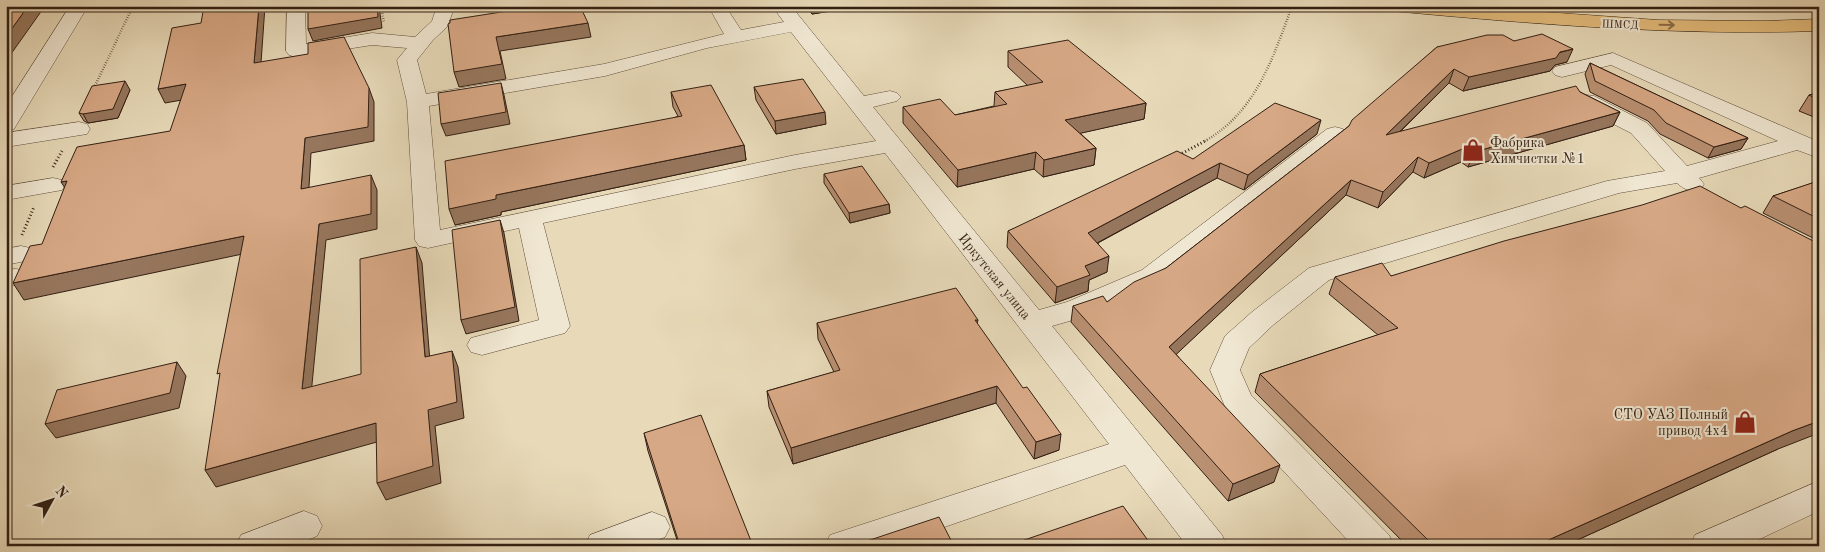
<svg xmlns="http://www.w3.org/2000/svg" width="1825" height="552" font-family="'Old Standard TT',serif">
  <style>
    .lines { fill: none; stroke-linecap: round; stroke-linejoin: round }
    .minor-casing { stroke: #604e3c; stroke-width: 1 }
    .major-casing { stroke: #321f13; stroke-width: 1 }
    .path-far1 { stroke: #321f13; stroke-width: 2.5; stroke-dasharray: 0.5 2; stroke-linecap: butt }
    .path { stroke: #321f13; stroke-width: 3; stroke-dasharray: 1 2.5; stroke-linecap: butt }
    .minor { fill: #f0e7d2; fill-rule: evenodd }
    .major { fill: #e4bd7c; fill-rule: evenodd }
    .wall { fill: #b99072; stroke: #321f13 }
    .shaded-wall { fill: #96765d; stroke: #321f13 }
    .building { fill: #d7a885; stroke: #321f13 }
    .oneway { stroke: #8b6e48 }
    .labels { text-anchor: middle; stroke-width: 4; stroke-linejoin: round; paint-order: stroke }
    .far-street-label { font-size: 11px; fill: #321f13; stroke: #f0e7d2 }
    .poi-label { font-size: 14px; fill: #321f13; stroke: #f0e7d2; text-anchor: start }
    .street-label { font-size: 14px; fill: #321f13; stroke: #f0e7d2 }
  </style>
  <rect width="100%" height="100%" fill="#e8dab9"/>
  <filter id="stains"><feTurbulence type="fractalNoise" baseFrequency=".004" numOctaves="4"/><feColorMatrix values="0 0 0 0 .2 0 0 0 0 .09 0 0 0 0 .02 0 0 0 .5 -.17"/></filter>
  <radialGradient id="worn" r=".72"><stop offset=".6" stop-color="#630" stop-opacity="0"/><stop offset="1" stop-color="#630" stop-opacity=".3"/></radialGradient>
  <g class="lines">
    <defs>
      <g id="minor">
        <polygon points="70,6 88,6 17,124 14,129 6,131 6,106"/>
        <path d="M287,6h18l1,38 66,-11 43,4 17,-16 5,-15h18l-8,21 -14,13 -16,20 9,34 178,-30 120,-30 -13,-23 6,-5 9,1 15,23 43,-8 -12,-16h19l73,90 26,-5 7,2 4,4 -4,4 -24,6 166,203 28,-8 75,-32 185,-141 8,-2 8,2 3,5 -3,5 -181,143 -75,34 -35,10 170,209 5,11h-40l-62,-81 -236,81h-64l5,-11 279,-91 -224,-291 -90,16 -252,54 27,103 -5,7 -83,22 -11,-3 -4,-7 4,-7 68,-18 -20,-92 -91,20 -9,-2 -4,-6 -8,-138 -10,-42 10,-12 -35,-3 -76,12 -7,-2 -3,-4zM791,32l85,109 -81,14 -355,75 -11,-124 176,-30 102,-28z"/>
        <polygon points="552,6 598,6 595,10 589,11 543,18 537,17 534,13 537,9"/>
        <path d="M1613,53l206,89v16l-22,-8 -98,28 5,6 -3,5c-11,3 -16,1 -24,-6l-58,10 -290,87 -57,46 -23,22 -9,22 11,25 138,140 5,11h-41l-127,-137 -16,-39 15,-34 27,-24 57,-44 298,-87 58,-10 -34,-38 -53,-27 -3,-5 3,-5 8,-1 8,1 53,27 40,43 91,-25 -167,-76 -49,12 -7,-2 -3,-4 3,-4z"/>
        <polygon points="79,122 87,124 90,129 87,134 6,147 6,133"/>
        <polygon points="53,178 62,180 65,185 62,190 6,200 6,186"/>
        <polygon points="21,246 30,248 34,254 30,260 6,265 6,249"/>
        <polygon points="16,269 26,271 30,277 26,283 6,287 6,270"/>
        <polygon points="1819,481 1819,511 1745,546 1690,546 1695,535"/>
        <polygon points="304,511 317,516 322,526 317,536 294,546 236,546 241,535"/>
        <polygon points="652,512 665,517 670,527 665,537 644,546 585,546 590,535"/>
      </g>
      <path id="major" d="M1383,6h75l200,14 107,1 54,-2v12c-143,5 -285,-7 -427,-20l-6,-1z"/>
    </defs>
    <!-- minor casing -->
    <use href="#minor" class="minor-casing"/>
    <!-- major casing -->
    <use href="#major" class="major-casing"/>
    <!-- path-far1 -->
    <g class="path-far1">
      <polyline points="381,6 384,23"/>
      <polyline points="93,90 133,6"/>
      <path d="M1205,141c51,-29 68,-83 87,-135"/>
    </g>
    <!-- path -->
    <g class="path">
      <polyline points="1179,155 1207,140"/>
      <polyline points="53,167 62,151"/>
      <polyline points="22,235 34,207"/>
    </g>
    <!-- minor -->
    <use href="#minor" class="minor"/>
    <!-- major -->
    <use href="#major" class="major"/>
  </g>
  <!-- wall -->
  <g class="wall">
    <polygon points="805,6 850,6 850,8 812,14"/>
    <polygon points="1514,41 1567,62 1555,65 1550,71 1463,91 1449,83 1400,132 1580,92 1620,112 1613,126 1468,167 1461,162 1424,178 1413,172 1378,208 1346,195 1176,354 1274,482 1228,501 1071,322 1073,306 1107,302 1166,268 1349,126 1437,47"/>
    <polygon points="1008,51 1146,103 1144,119 1080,133 1096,148 1094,165 1043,177 1034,169 957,187 903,123 903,107 955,115 994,106 995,92 1028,86 1008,67"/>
    <polygon points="1590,63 1748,138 1741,149 1708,158 1660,134 1648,121 1590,92 1585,74"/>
    <polygon points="754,87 826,124 776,134 756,100"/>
    <polygon points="130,90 118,118 88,123 84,121 79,113"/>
    <polygon points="671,92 744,145 746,160 501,212 501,215 455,225 678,116 673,107"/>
    <polygon points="1819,93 1819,119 1799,111 1809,95"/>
    <polygon points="1317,134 1244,190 1217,178 1098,243 1107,272 1089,280 1088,291 1055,303 1007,247 1008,231 1193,159"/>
    <polygon points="824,174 889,204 890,213 850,223 824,183"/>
    <polygon points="1819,181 1819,241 1763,213 1773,196"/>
    <polygon points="1741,208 1778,449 1564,546 1407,546 1255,392 1260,374 1378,335 1329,294 1335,277 1391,276"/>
    <polygon points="978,320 977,324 1059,450 1034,459 996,403 793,464 769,407 767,391 834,372 818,339 817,323"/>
    <polygon points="644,433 753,546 679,546 648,451"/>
  </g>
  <!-- shaded-wall -->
  <g class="shaded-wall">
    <polygon points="28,6 45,6 6,61 6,37"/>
    <polygon points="259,6 265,6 260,77 254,63"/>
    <polygon points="377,6 379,6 382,28 313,41 308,29"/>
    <polygon points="688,6 707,6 689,9"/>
    <polygon points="811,6 850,6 850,8 812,14"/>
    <polygon points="588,23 591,37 500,51 506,79 459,87 454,72 496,37"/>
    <polygon points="1573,49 1567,62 1555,65 1550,71 1463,91 1469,77"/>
    <polygon points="1454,69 1449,83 1381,150 1386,135"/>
    <polygon points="125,81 130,90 118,118 88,123 83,114"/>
    <polygon points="501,83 504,95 510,124 446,136 441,124"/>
    <polygon points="186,84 193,98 165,103 158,89"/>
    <polygon points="369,88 374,102 374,141 311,153 308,204 301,189 305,138"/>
    <polygon points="1146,103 1144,119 1064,137 1065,120"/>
    <polygon points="825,112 826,124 776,134 775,121"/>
    <polygon points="1620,112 1613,126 1468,167 1474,152"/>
    <polygon points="1321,120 1317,134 1244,190 1248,175"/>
    <polygon points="1748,138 1741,149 1708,158 1714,147"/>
    <polygon points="744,145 746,160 501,212 501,215 455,225 449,209 496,195"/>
    <polygon points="1467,147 1461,162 1424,178 1429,163"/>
    <polygon points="1096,148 1094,165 1043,177 1044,160"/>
    <polygon points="1036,152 1034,169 957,187 958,170"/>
    <polygon points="1418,157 1413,172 1378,208 1383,192"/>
    <polygon points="1220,163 1217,178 1086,249 1088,233"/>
    <polygon points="371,175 377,190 377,229 326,240 310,405 302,389 319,224"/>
    <polygon points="1351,180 1346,195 1166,364 1169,347"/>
    <polygon points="67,181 71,197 61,182"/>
    <polygon points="889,204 890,213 850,223 849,213"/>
    <polygon points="500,220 504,233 519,321 466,334 461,320"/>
    <polygon points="244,236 252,252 24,300 13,283"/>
    <polygon points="416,247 422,263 431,374 425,357"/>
    <polygon points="1109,256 1107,272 1089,280 1088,291 1055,303 1057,287 1085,266"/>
    <polygon points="452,351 458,367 464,418 435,426 441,483 386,500 377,483 428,410"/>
    <polygon points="177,362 186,376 179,408 56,438 45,424"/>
    <polygon points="997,386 996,403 793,464 791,448"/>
    <polygon points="1819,421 1819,433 1778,449 1564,546 1535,546 1792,431"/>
    <polygon points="376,423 384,440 216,487 205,470"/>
    <polygon points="1061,434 1059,450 1034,459 1036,442"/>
    <polygon points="1280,465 1274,482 1228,501 1233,484"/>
  </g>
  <!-- building -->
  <g class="building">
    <polygon points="6,6 28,6 6,37"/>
    <polygon points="204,6 259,6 254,63 308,54 308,43 344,37 369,88 368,127 305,138 301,189 371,175 371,214 319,224 302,389 361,374 360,259 416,247 425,357 452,351 457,402 428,410 433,466 377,483 376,423 205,470 220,373 217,374 244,236 13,283 30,246 42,244 67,181 61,182 77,147 170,131 186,84 158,89 172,28 201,23"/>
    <polygon points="308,6 377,6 378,17 308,29"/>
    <polygon points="540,6 557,6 557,8 565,6 580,6 588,23 496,37 502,64 454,72 448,24 450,23 450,20"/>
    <polygon points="1542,34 1573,49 1560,52 1556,58 1469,77 1454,69 1386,135 1576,86 1580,92 1620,112 1474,152 1467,147 1429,163 1418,157 1383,192 1351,180 1169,347 1280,465 1233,484 1073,306 1103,296 1107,302 1134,282 1166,268 1349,126 1352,120 1437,47 1487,35 1503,35 1514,41"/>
    <polygon points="1068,40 1146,103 1065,120 1096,148 1044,160 1036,152 958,170 903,107 940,99 955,115 1007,104 995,92 1043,82 1008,51"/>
    <polygon points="1590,63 1748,138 1714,147 1666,123 1654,110 1595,81"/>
    <polygon points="803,79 825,112 775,121 754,87"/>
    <polygon points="125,81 113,109 83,114 79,113 92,86"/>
    <polygon points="501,83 506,112 441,124 438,93"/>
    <polygon points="711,85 744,145 496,195 496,199 449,209 445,161 682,116 671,92"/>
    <polygon points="1819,93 1819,100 1809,95"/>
    <polygon points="1275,103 1321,120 1248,175 1220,163 1088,233 1109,256 1085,266 1090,275 1057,287 1008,231 1177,151 1193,159"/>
    <polygon points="862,166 889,204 849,213 824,174"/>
    <polygon points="1818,181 1819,181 1819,219 1773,196"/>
    <polygon points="1700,186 1741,208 1745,206 1819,244 1819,421 1792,431 1535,546 1434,546 1260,374 1398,328 1335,277 1382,263 1391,276 1504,241 1642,205"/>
    <polygon points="500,220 515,307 461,320 452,230"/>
    <polygon points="956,288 978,320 975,320 1023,388 1027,387 1061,434 1036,442 997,386 791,448 767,391 840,370 817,323"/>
    <polygon points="177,362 170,393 45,424 57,390"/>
    <polygon points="701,415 753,546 680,546 644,433"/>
    <polygon points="1123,506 1152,546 1007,546"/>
    <polygon points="939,517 954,546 852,546"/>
  </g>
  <!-- one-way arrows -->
  <defs><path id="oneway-shaft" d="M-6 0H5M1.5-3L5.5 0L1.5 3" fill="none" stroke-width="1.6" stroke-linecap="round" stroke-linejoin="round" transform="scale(1.25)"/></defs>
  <use class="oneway" href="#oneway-shaft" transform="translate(1667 25) rotate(1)"/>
  <!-- icons -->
  <defs>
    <symbol id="shop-bare" viewBox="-9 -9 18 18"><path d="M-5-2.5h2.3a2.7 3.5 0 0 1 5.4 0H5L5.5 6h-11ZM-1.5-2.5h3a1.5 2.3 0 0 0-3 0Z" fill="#8f2418" stroke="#f0e7d2" stroke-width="2.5" paint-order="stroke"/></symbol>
  </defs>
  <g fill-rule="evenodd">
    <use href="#shop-bare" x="1457" y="134" width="32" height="32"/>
    <use href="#shop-bare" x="1729" y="406" width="32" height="32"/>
  </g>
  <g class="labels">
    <!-- far-street labels -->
    <g class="far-street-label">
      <text transform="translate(1620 24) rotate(2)" y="4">ШМСД</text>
    </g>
    <!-- poi labels -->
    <g class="poi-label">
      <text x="1490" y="147">Фабрика<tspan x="1490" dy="16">Химчистки №1</tspan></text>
      <text x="1728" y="419" text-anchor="end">СТО УАЗ Полный<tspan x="1728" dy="16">привод 4х4</tspan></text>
    </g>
    <!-- street labels -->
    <g class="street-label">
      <text transform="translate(995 276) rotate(51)" y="5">Иркутская улица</text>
    </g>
  </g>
  <!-- margin -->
  <rect width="1825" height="552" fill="none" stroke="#e8dab9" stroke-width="25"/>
  <rect x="8" y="8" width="1810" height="537" fill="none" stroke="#321f13" stroke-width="2.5"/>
  <rect x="12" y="12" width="1800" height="527" fill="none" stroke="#321f13"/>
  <!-- north arrow -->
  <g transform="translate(52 500) rotate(50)" stroke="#f0e7d2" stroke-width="4" paint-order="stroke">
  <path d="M0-4L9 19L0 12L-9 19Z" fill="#321f13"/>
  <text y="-8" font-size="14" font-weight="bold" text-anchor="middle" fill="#321f13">N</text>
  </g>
  <rect width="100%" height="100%" filter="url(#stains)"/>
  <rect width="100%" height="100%" fill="url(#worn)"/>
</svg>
